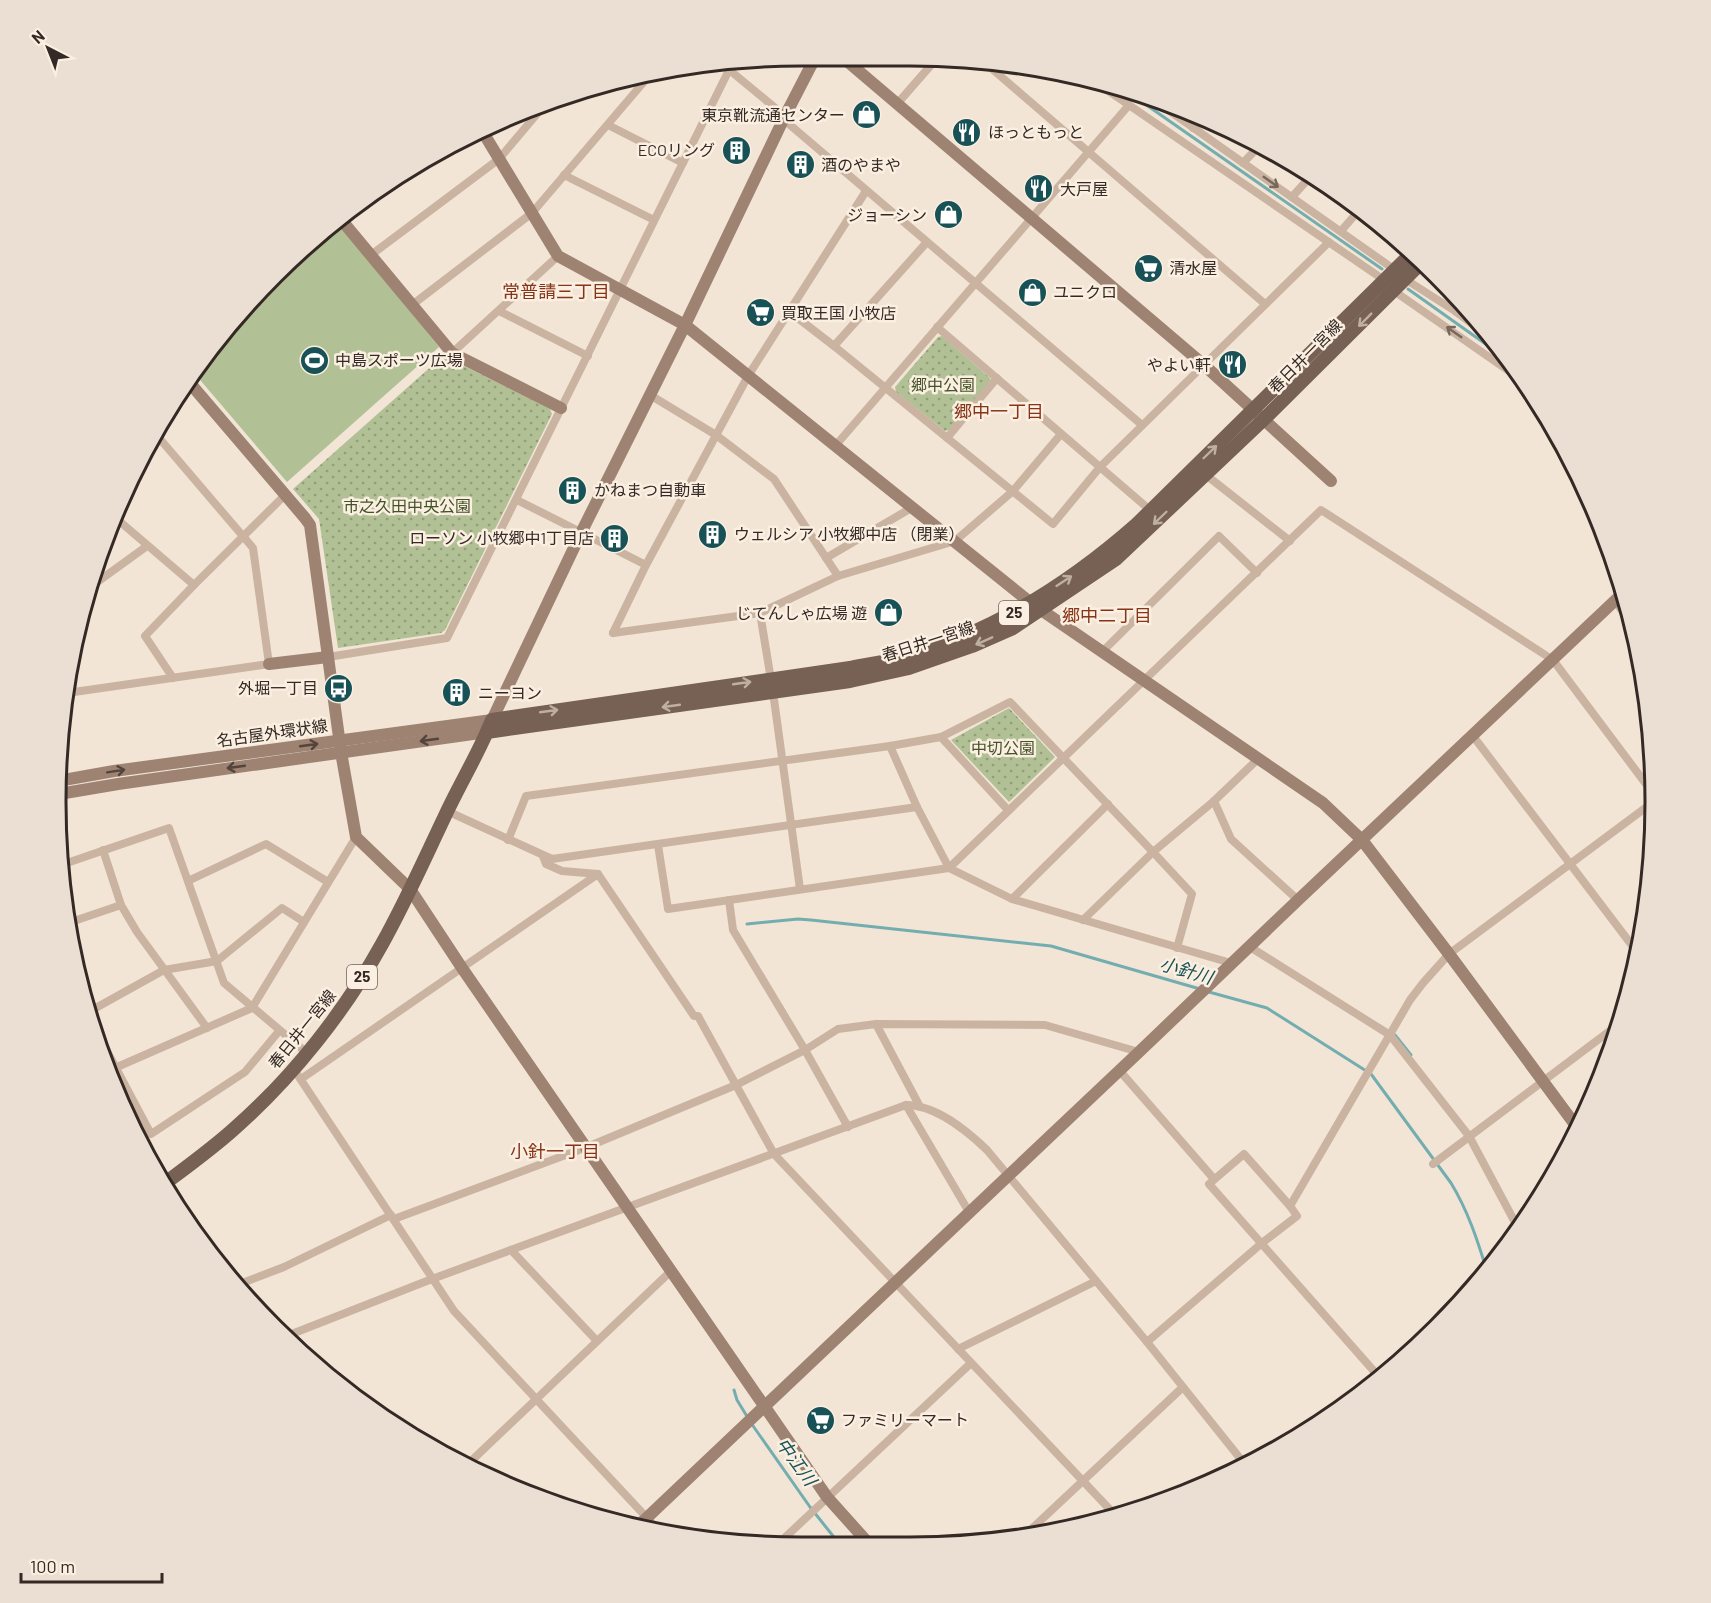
<svg xmlns="http://www.w3.org/2000/svg" width="1711" height="1603" font-family="Barlow,'Noto Sans JP',sans-serif">
  <style>
    .grass { fill: url(#grass-dots) }
    .garden { fill: #b2c195 }
    .lines { fill: none; stroke-linecap: round; stroke-linejoin: round }
    .stream { stroke: #73adb0; stroke-width: 3 }
    .street { stroke: #cab4a1; stroke-width: 8 }
    .secondary { stroke: #9e8372; stroke-width: 12 }
    .primary { stroke: #776054; stroke-width: 14 }
    .oneway { stroke: #78685c }
    .oneway2 { stroke: #bfafa2 }
    .oneway3 { stroke: #54443b }
    .labels { text-anchor: middle; stroke-width: 5; stroke-linejoin: round; paint-order: stroke }
    .shield { fill: #faefe1; stroke: #6f645d; stroke-width: 1.5 }
    .shield-label { font-size: 15px; font-weight: bold; fill: #342924 }
    .poi-label { font-size: 16px; fill: #342924; stroke: #faefe1; text-anchor: start }
    .street-label { font-size: 16px; fill: #342924; stroke: #faefe1 }
    .park-label { font-size: 16px; fill: #425327; stroke: #faefe1 }
    .neighbourhood-label { font-size: 18px; fill: #873519; stroke: #faefe1 }
    .water-label { font-size: 18px; font-style: italic; fill: #185257; stroke: #faefe1 }
    .rim { fill: none; stroke: #342924; stroke-width: 3 }
  </style>
  <defs>
    <pattern id="grass-dots" width="8" height="8" patternUnits="userSpaceOnUse" patternTransform="scale(1.5)"><rect width="8" height="8" fill="#b2c195"/><path d="M2 2h.1M6 6h.1" fill="none" stroke="#929d79" stroke-width="1.8" stroke-linecap="round"/></pattern>
  </defs>
  <rect width="100%" height="100%" fill="#f2e5d5"/>
  <!-- grass -->
  <g class="grass">
    <polygon points="942,336 990,378 991,382 949,430 945,431 896,392 895,387 938,337"/>
    <polygon points="444,355 448,358 550,409 552,414 445,630 441,633 338,648 319,519 293,489"/>
    <polygon points="1009,708 1055,757 1009,802 951,740"/>
  </g>
  <!-- garden -->
  <polygon class="garden" points="336,221 439,347 287,482 195,374 240,310"/>
  <g class="lines">
    <!-- stream -->
    <g class="stream">
      <polyline points="1122,88 1382,269"/>
      <polyline points="1408,289 1504,357"/>
      <polyline points="747,924 798,919 811,920 1051,946 1200,989"/>
      <path d="M1209,992l58,16 104,66 80,109c17,28 26,56 36,88"/>
      <polyline points="1395,1035 1411,1055"/>
      <polyline points="734,1390 737,1400 748,1418"/>
      <polyline points="751,1423 810,1507 841,1546"/>
    </g>
    <!-- street -->
    <g class="street">
      <polyline points="983,61 1265,304"/>
      <polyline points="721,63 785,116"/>
      <polyline points="1091,79 1384,280"/>
      <polyline points="1154,100 1395,270"/>
      <polyline points="897,104 938,57"/>
      <polyline points="783,119 1142,425"/>
      <polyline points="608,125 683,163"/>
      <polyline points="1193,128 1202,118"/>
      <polyline points="1243,163 1260,145"/>
      <polyline points="564,175 654,220"/>
      <polyline points="1292,197 1310,177"/>
      <polyline points="1341,231 1361,208"/>
      <polyline points="371,255 499,159 542,108"/>
      <polyline points="1405,279 1455,311 1490,337"/>
      <polyline points="1394,291 1519,378"/>
      <polyline points="412,305 532,213 654,70"/>
      <polyline points="499,311 588,356"/>
      <polyline points="1455,311 1463,303"/>
      <polyline points="790,312 834,346 1053,524 1100,467 1329,242"/>
      <polyline points="937,327 1150,510"/>
      <polyline points="834,346 927,242"/>
      <polyline points="452,353 558,256"/>
      <polyline points="650,395 716,435 774,479 838,576"/>
      <polyline points="947,438 997,378"/>
      <polyline points="836,445 1129,105"/>
      <polyline points="1206,475 1290,541"/>
      <polyline points="517,500 646,565"/>
      <polyline points="118,520 194,585"/>
      <polyline points="826,558 913,507"/>
      <polyline points="89,588 147,546"/>
      <polyline points="1615,601 1630,621"/>
      <polyline points="760,613 773,692 800,889"/>
      <polyline points="613,633 646,565 748,376 866,191"/>
      <polyline points="613,633 760,613 838,576 955,541 1013,491 1061,434"/>
      <polyline points="1103,651 1219,536 1257,573"/>
      <polyline points="328,657 447,638 729,70"/>
      <polyline points="173,678 145,636 194,585 285,495"/>
      <polyline points="67,693 269,664 253,548 154,432"/>
      <polyline points="1473,736 1637,952"/>
      <polyline points="941,737 1008,810"/>
      <polyline points="890,746 917,807 949,868 1012,899 1231,963"/>
      <polyline points="1214,801 1231,839 1298,900"/>
      <polyline points="447,811 552,859 917,807"/>
      <polyline points="508,840 526,796 890,746 941,737 1010,702 1153,852 1192,894 1177,948"/>
      <polyline points="658,845 668,909 949,868 1321,510 1553,660 1652,792"/>
      <polyline points="103,850 121,905 137,932 207,1028"/>
      <polyline points="543,856 546,864 562,871 598,874"/>
      <polyline points="61,865 169,828 224,983 307,1053"/>
      <polyline points="188,881 266,844 328,882"/>
      <polyline points="1012,899 1108,804"/>
      <polyline points="729,900 733,930 805,1050 848,1127"/>
      <polyline points="1083,920 1153,852 1214,801 1259,758"/>
      <polyline points="68,923 121,905"/>
      <polyline points="1250,947 1390,1035 1469,1136 1518,1228"/>
      <polyline points="92,1010 164,970 217,961 282,908 304,922"/>
      <polyline points="876,1024 919,1105"/>
      <polyline points="99,1036 151,1134 245,1072 279,1031"/>
      <polyline points="293,1068 454,1311 662,1534"/>
      <polyline points="1119,1070 1214,1179"/>
      <polyline points="108,1071 252,1008 356,837"/>
      <polyline points="301,1079 598,874 694,1016 698,1016 774,1154 1116,1516"/>
      <polyline points="906,1105 969,1212"/>
      <polyline points="1433,1164 1619,1024"/>
      <polyline points="1290,1206 1244,1154 1209,1184 1380,1378"/>
      <polyline points="394,1219 587,1147 736,1085 805,1050 838,1029 876,1024 1045,1025 1139,1052"/>
      <polyline points="511,1250 597,1341"/>
      <polyline points="237,1285 284,1267 391,1215"/>
      <path d="M284,1337l148,-58 474,-174c30,0 60,25 81,45l160,192 92,115 7,7"/>
      <polyline points="1147,1342 1262,1243 1297,1216 1290,1206 1410,1000 1423,983 1449,954 1652,803"/>
      <polyline points="958,1349 1096,1281"/>
      <polyline points="1393,1368 1409,1354"/>
      <polyline points="467,1465 672,1270"/>
      <polyline points="1023,1537 1183,1387"/>
      <polyline points="777,1545 971,1363"/>
    </g>
    <!-- secondary -->
    <g class="secondary">
      <polyline points="841,56 1204,365 1331,481"/>
      <polyline points="481,129 558,256 685,325 1031,603 1323,803 1362,840 1449,954 1579,1130"/>
      <polyline points="339,217 452,353 561,408"/>
      <polyline points="189,382 305,518 310,525 341,752 356,837 410,889 462,968 827,1497 870,1545"/>
      <polyline points="269,664 328,657"/>
      <polyline points="58,781 114,771 492,720 581,533 685,325 785,116 816,56"/>
      <polyline points="59,794 118,784 487,732"/>
      <polyline points="637,1527 1139,1052 1298,900 1623,593"/>
    </g>
    <!-- primary -->
    <g class="primary">
      <polyline points="487,732 850,681 909,668 972,646 1013,628 1116,559 1263,420 1421,263"/>
      <path d="M164,1184c24,-18 49,-36 71,-56 58,-51 110,-117 147,-184 23,-41 42,-84 62,-126 15,-33 35,-65 48,-98l358,-52c18,-4 37,-6 54,-11 88,-24 165,-73 233,-133l274,-270"/>
    </g>
  </g>
  <!-- one-way arrows -->
  <defs><path id="oneway-shaft" d="M-6 0H5M1.5-3L5.5 0L1.5 3" fill="none" stroke-width="1.6" stroke-linecap="round" stroke-linejoin="round" transform="scale(1.5)"/></defs>
  <g class="oneway">
    <use href="#oneway-shaft" transform="translate(1271 182) rotate(35)"/>
    <use href="#oneway-shaft" transform="translate(1454 332) rotate(-145)"/>
  </g>
  <g class="oneway2">
    <use href="#oneway-shaft" transform="translate(1365 320) rotate(135)"/>
    <use href="#oneway-shaft" transform="translate(1210 452) rotate(-44)"/>
    <use href="#oneway-shaft" transform="translate(1160 518) rotate(136)"/>
    <use href="#oneway-shaft" transform="translate(1064 581) rotate(-33)"/>
    <use href="#oneway-shaft" transform="translate(984 641) rotate(156)"/>
    <use href="#oneway-shaft" transform="translate(742 683) rotate(-8)"/>
    <use href="#oneway-shaft" transform="translate(671 706) rotate(172)"/>
    <use href="#oneway-shaft" transform="translate(549 711) rotate(-8)"/>
  </g>
  <g class="oneway3">
    <use href="#oneway-shaft" transform="translate(429 740) rotate(172)"/>
    <use href="#oneway-shaft" transform="translate(309 745) rotate(-8)"/>
    <use href="#oneway-shaft" transform="translate(236 767) rotate(172)"/>
    <use href="#oneway-shaft" transform="translate(116 771) rotate(-9)"/>
  </g>
  <!-- icons -->
  <defs>
    <symbol id="shop-disc" viewBox="-11 -11 22 22"><circle r="9.5" fill="#185257" stroke="#faefe1"/><path d="M-5-2.5h2.3a2.7 3.5 0 0 1 5.4 0H5L5.5 6h-11ZM-1.5-2.5h3a1.5 2.3 0 0 0-3 0Z" fill="#fff"/></symbol>
    <symbol id="restaurant-disc" viewBox="-11 -11 22 22"><circle r="9.5" fill="#185257" stroke="#faefe1"/><path d="M-5-6h1v4h1v-4h1v4h1v-4h1v5L-1.5 .5V6h-2V.5L-5-1ZM5-6V6H3V1.5H1.5Q1.5-4 5-6Z" fill="#fff"/></symbol>
    <symbol id="building-disc" viewBox="-11 -11 22 22"><circle r="9.5" fill="#185257" stroke="#faefe1"/><path d="M-4-6H4V6H1V3H-1V6H-4ZM-2.5-4.3h1.7v1.8h-1.7ZM.8-4.3h1.7v1.8H.8ZM-2.5-1h1.7V.8h-1.7ZM.8-1h1.7V.8H.8Z" fill="#fff"/></symbol>
    <symbol id="supermarket-disc" viewBox="-11 -11 22 22"><circle r="9.5" fill="#185257" stroke="#faefe1"/><path d="M-6-5.5h2.5l.6 2H6L4.5 2H-2.5L-4.4-4H-6ZM-1.5 3.2a1.3 1.3 0 1 0 .1 0ZM3 3.2a1.3 1.3 0 1 0 .1 0Z" fill="#fff"/></symbol>
    <symbol id="stadium-disc" viewBox="-11 -11 22 22"><circle r="9.5" fill="#185257" stroke="#faefe1"/><path d="M0-5a6.5 5 0 1 0 0 10a6.5 5 0 1 0 0-10ZM-3.5-1.8h7v3.6h-7Z" fill="#fff"/></symbol>
    <symbol id="bus-disc" viewBox="-11 -11 22 22"><circle r="9.5" fill="#185257" stroke="#faefe1"/><path d="M-5-6H5V4H4V6H2V4H-2V6H-4V4H-5ZM-3.5-4V0h7V-4ZM-3.5 1.2v1.5H-2V1.2ZM2 1.2v1.5H3.5V1.2Z" fill="#fff"/></symbol>
  </defs>
  <g fill-rule="evenodd">
    <use href="#shop-disc" x="850" y="98" width="33" height="33"/>
    <use href="#restaurant-disc" x="950" y="116" width="33" height="33"/>
    <use href="#building-disc" x="720" y="134" width="33" height="33"/>
    <use href="#building-disc" x="784" y="148" width="33" height="33"/>
    <use href="#restaurant-disc" x="1022" y="172" width="33" height="33"/>
    <use href="#shop-disc" x="932" y="198" width="33" height="33"/>
    <use href="#supermarket-disc" x="1132" y="252" width="33" height="33"/>
    <use href="#shop-disc" x="1016" y="276" width="33" height="33"/>
    <use href="#supermarket-disc" x="744" y="296" width="33" height="33"/>
    <use href="#stadium-disc" x="298" y="344" width="33" height="33"/>
    <use href="#restaurant-disc" x="1216" y="348" width="33" height="33"/>
    <use href="#building-disc" x="556" y="474" width="33" height="33"/>
    <use href="#building-disc" x="696" y="518" width="33" height="33"/>
    <use href="#building-disc" x="598" y="522" width="33" height="33"/>
    <use href="#shop-disc" x="872" y="596" width="33" height="33"/>
    <use href="#bus-disc" x="322" y="672" width="33" height="33"/>
    <use href="#building-disc" x="440" y="676" width="33" height="33"/>
    <use href="#supermarket-disc" x="804" y="1404" width="33" height="33"/>
  </g>
  <g class="labels">
    <!-- shield labels -->
    <g class="shield">
      <rect x="999" y="601" width="30" height="24" rx="4.5"/>
      <rect x="347" y="965" width="30" height="24" rx="4.5"/>
    </g>
    <g class="shield-label">
      <text x="1014" y="618">25</text>
      <text x="362" y="982">25</text>
    </g>
    <!-- poi labels -->
    <g class="poi-label">
      <text x="845" y="121" text-anchor="end">東京靴流通センター</text>
      <text x="988" y="138">ほっともっと</text>
      <text x="715" y="156" text-anchor="end">ECOリング</text>
      <text x="821" y="171">酒のやまや</text>
      <text x="1060" y="195">大戸屋</text>
      <text x="927" y="221" text-anchor="end">ジョーシン</text>
      <text x="1169" y="274">清水屋</text>
      <text x="1053" y="298">ユニクロ</text>
      <text x="781" y="319">買取王国 小牧店</text>
      <text x="335" y="366">中島スポーツ広場</text>
      <text x="1211" y="371" text-anchor="end">やよい軒</text>
      <text x="594" y="496">かねまつ自動車</text>
      <text x="734" y="540">ウェルシア 小牧郷中店 （閉業）</text>
      <text x="594" y="544" text-anchor="end">ローソン 小牧郷中1丁目店</text>
      <text x="867" y="619" text-anchor="end">じてんしゃ広場 遊</text>
      <text x="318" y="694" text-anchor="end">外堀一丁目</text>
      <text x="478" y="699">ニーヨン</text>
      <text x="841" y="1426">ファミリーマート</text>
    </g>
    <!-- street labels -->
    <g class="street-label">
      <text transform="translate(1305 356) rotate(-45)" y="6">春日井一宮線</text>
      <text transform="translate(928 641) rotate(-18)" y="6">春日井一宮線</text>
      <text transform="translate(272 733) rotate(-8)" y="6">名古屋外環状線</text>
      <text transform="translate(302 1029) rotate(-51)" y="6">春日井一宮線</text>
    </g>
    <!-- park labels -->
    <g class="park-label">
      <text x="943" y="391">郷中公園</text>
      <text x="407" y="512">市之久田中央公園</text>
      <text x="1003" y="754">中切公園</text>
    </g>
    <!-- neighbourhood labels -->
    <g class="neighbourhood-label">
      <text x="556" y="298">常普請三丁目</text>
      <text x="999" y="418">郷中一丁目</text>
      <text x="1107" y="622">郷中二丁目</text>
      <text x="555" y="1158">小針一丁目</text>
    </g>
    <!-- water labels -->
    <g class="water-label">
      <text transform="translate(1186 971) rotate(16)" y="6">小針川</text>
      <text transform="translate(796 1462) rotate(54)" y="6">中江川</text>
    </g>
  </g>
  <!-- crop -->
  <path d="M0 0H1711V1603H0ZM801 66H910A735 735 0 0 1 1645 801V802A735 735 0 0 1 910 1537H801A735 735 0 0 1 66 802V801A735 735 0 0 1 801 66Z" fill="#eadfd2" fill-rule="evenodd"/>
  <path class="rim" d="M801 66H910A735 735 0 0 1 1645 801V802A735 735 0 0 1 910 1537H801A735 735 0 0 1 66 802V801A735 735 0 0 1 801 66Z"/>
  <!-- north arrow -->
  <g transform="translate(48 48) rotate(318)" stroke="#faefe1" stroke-width="4.5" paint-order="stroke">
  <path d="M0-4.5L10 22L0 15L-10 22Z" fill="#342924"/>
  <text y="-9" font-size="16" font-weight="bold" text-anchor="middle" fill="#342924">N</text>
  </g>
  <!-- scale -->
  <path d="M21 1573v9h141v-9" fill="none" stroke="#342924" stroke-width="3"/>
  <text x="30" y="1573" font-size="18" fill="#342924" stroke="#faefe1" stroke-width="4.5" paint-order="stroke">100 m</text>
</svg>
